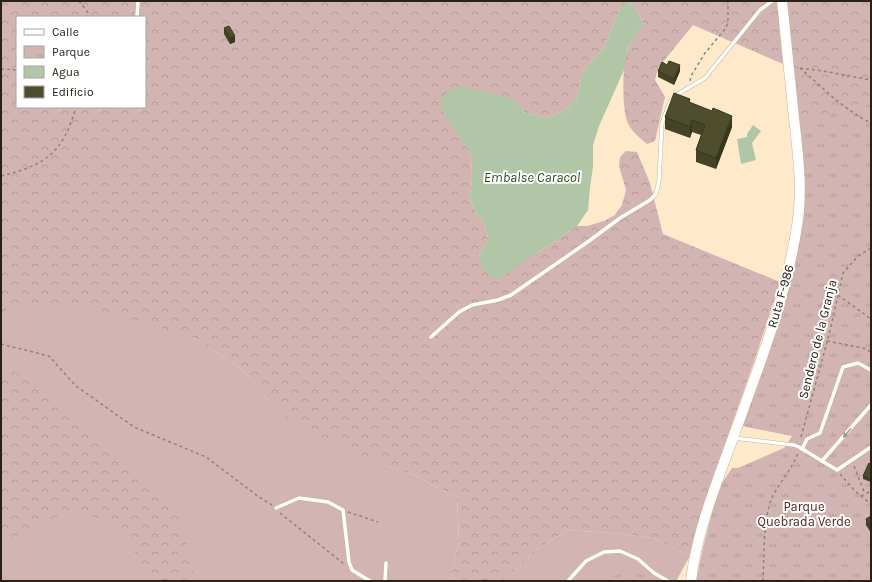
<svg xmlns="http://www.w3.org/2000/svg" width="872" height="582" font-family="Karla,sans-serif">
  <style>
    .green { fill: #d2b4b2 }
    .forest { fill: url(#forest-crowns); fill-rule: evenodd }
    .park { fill: url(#park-tufts) }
    .water { fill: #b0c6a7 }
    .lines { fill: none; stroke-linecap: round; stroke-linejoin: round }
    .lane-casing { stroke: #c8b597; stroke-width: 4.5 }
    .secondary-casing { stroke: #c8b597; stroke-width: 11 }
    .path { stroke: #92856f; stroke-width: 1.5; stroke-dasharray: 3 3; stroke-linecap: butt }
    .lane { stroke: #fff; stroke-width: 3.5 }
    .secondary { stroke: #fff; stroke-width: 10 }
    .wall { fill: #434328 }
    .shaded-wall { fill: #373720 }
    .building { fill: #4e4e2e; stroke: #373720 }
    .oneway { fill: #9e9b96 }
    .labels { text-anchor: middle; stroke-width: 4; stroke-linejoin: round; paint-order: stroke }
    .street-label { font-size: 13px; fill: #282115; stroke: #fff }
    .park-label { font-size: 13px; fill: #552021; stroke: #fff }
    .water-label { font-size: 14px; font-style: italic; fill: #2f4c20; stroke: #fff }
  </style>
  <defs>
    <pattern id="forest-crowns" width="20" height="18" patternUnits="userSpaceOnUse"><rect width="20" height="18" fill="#d2b4b2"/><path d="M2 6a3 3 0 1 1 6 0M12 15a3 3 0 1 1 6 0" fill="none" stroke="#b49a98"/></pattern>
    <pattern id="park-tufts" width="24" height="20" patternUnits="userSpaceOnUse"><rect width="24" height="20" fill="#d2b4b2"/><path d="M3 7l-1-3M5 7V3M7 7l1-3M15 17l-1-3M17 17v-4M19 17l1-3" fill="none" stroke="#b49a98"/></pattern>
  </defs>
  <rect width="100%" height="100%" fill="#feeacb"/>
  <!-- green -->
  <g class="green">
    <polygon points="81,297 192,337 239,367 285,418 372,461 414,475 457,498 459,542 450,581 184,581 1,375 1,303"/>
    <polygon points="67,503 124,514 160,581 1,581 1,531"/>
    <polygon points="568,530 621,534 653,538 690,556 676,581 503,581 540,547"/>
  </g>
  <!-- forest -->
  <g class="forest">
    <path d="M1,1h627l-7,6 -18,42 -20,22 -7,29 -14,12 -16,6 -21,-5 -11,-14 -55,35 12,20 1,23 -2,22 6,14 9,12 3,14 -10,19 59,-5 40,-27h10l17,-5 11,-6 7,-10 4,-15 -7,-24 1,-9 6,-6 11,1 13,31 13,51 117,48 -26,80 -44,124 -16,61 -4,9 -37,-18 -32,-4 -53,-4 -28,17 -37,34h-53l9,-39 -2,-44 -43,-23 -42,-14 -45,-21 -42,-22 -46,-51 -47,-30 -112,-32 -69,-2 -10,15zM17,17h128v90h-128z"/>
    <path d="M628,1h149l6,63 -90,-39 -35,43 -3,12 10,17 -10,44 -8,3c-7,-6 -17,-14 -20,-23 -5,-13 -5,-61 1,-73 4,-8 10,-16 15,-24 -3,-10 -7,-16 -15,-23z"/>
    <polygon points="785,1 871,1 871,345 800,226"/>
    <polygon points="1,365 17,373 52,399 135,469 180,520 193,568 192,581 150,581 118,522 68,512 14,537 1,539"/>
  </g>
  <!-- park -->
  <g class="park">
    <polygon points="871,104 871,581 696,581 703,548 718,489 732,468 738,468 784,448 792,436 742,426 793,259 797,120"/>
    <polygon points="621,574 640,574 663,581 597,581"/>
  </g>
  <!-- water -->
  <g class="water">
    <path d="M628,1c8,7 12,13 15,23l-16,25 -3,21 -25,56 -6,19v22l-3,20 -2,23 -11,16 -77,52 -9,-1 -7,-7 -6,-12 10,-19 -3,-14 -9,-12 -6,-14 2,-22 -1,-23 -28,-42 -3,-8 3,-8 9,-7 12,-2 50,12 11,14 21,5 16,-6 14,-12 7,-29 20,-22 18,-42z"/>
    <polygon points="753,125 761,131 752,143 756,160 741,164 737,139 747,137 747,134"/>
  </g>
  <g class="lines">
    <defs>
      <g id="lane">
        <polyline points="137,17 138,1"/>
        <polyline points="431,337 459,312 472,305 498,300 511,295 589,241 620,218 650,200 656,194 659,181 662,123 670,102 678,94 705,78 760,10 772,1"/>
        <polyline points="734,438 794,445 799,447 837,470 871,447"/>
        <polyline points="802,449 807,439 820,433 843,367 858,363 871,370"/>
        <polyline points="822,461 871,405"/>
        <polyline points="276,508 299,498 328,502 343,510 349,562 352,570 370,581"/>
        <polyline points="385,581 386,563"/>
        <polyline points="568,581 586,561 604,552 620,551 638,559 654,573 668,581"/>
      </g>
      <path id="secondary" d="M691,581c5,-44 21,-86 36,-127 27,-75 58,-150 70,-228 6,-36 1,-72 -3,-108 -4,-39 -8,-78 -12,-117"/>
    </defs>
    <!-- lane casing -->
    <use href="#lane" class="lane-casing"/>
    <!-- secondary casing -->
    <use href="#secondary" class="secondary-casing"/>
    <!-- path -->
    <g class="path">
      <polyline points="79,1 89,14 87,17"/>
      <path d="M800,68c22,19 44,42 71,55"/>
      <polyline points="800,68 823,71 871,80"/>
      <polyline points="1,69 17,70"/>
      <polyline points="690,81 691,76 705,53 726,28 728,21 728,1"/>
      <path d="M1,176c45,-11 62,-23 75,-69"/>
      <polyline points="838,295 871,319"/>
      <polyline points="827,341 863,348 871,352"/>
      <polyline points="1,344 49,356 76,386 134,427 206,457 259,497 272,505"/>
      <polyline points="801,437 829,335 843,273 858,256 871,248"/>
      <polyline points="854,466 865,494"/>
      <polyline points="840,474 855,491 871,504"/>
      <polyline points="861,496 871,491"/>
      <polyline points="348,512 378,522"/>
      <polyline points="280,513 344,564"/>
      <path d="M763,581c1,-22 0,-64 9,-83 7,-16 20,-28 26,-45"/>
    </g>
    <!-- lane -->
    <use href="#lane" class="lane"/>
    <!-- secondary -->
    <use href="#secondary" class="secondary"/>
  </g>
  <!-- wall -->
  <g class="wall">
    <polygon points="224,28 235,42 230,44 224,34"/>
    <polygon points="658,71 680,71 674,85 658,77"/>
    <polygon points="690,102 732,127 716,169 696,162 696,150 701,135 692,132 690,138 665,129 665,117"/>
    <polygon points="871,464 871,482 863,479 863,476"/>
    <polygon points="871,516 871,533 866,525 866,519"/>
  </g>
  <!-- shaded-wall -->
  <g class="shaded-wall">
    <polygon points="235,36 235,42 230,44 230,38"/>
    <polygon points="680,65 680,71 674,85 674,79"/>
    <polygon points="732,116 732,127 716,169 716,158"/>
    <polygon points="692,120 692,132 690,138 690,127"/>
  </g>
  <!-- building -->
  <g class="building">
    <polygon points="229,26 235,36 230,38 224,28"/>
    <polygon points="669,61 680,65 674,79 658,71 662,62 667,65"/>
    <polygon points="674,93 690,99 689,102 712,111 713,108 732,116 716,158 696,150 705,125 692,120 690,127 665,117"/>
    <polygon points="869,463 871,464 871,479 863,476"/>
    <polygon points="871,516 871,527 866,519"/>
  </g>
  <!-- one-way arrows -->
  <defs><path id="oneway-solid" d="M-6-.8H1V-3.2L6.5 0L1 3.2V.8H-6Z"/></defs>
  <use class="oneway" href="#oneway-solid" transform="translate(847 433) rotate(131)"/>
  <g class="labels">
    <!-- street labels -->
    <g class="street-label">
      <text transform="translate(780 296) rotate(-74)" y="5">Ruta F-986</text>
      <text transform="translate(817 339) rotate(-76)" y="5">Sendero de la Granja</text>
    </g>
    <!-- park labels -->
    <g class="park-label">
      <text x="804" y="511">Parque<tspan x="804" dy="15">Quebrada Verde</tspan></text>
    </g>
    <!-- water labels -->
    <g class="water-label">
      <text x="532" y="182">Embalse Caracol</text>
    </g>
  </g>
  <!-- border -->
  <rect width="872" height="582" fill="none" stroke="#282115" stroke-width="4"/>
  <!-- legend -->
  <rect x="16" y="16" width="130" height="92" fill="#ffffff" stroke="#a9a6a1"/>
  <rect x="24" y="29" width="20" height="6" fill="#ffffff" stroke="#a9a6a1"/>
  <text x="52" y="36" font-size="12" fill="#282115">Calle</text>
  <rect x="24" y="46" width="20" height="12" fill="url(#park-tufts)" stroke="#a9a6a1"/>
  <text x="52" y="56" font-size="12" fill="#282115">Parque</text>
  <rect x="24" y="66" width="20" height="12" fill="#b0c6a7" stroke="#a9a6a1"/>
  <text x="52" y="76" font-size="12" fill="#282115">Agua</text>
  <rect x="24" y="86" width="20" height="12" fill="#4e4e2e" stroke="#a9a6a1"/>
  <text x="52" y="96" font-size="12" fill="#282115">Edificio</text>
</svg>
